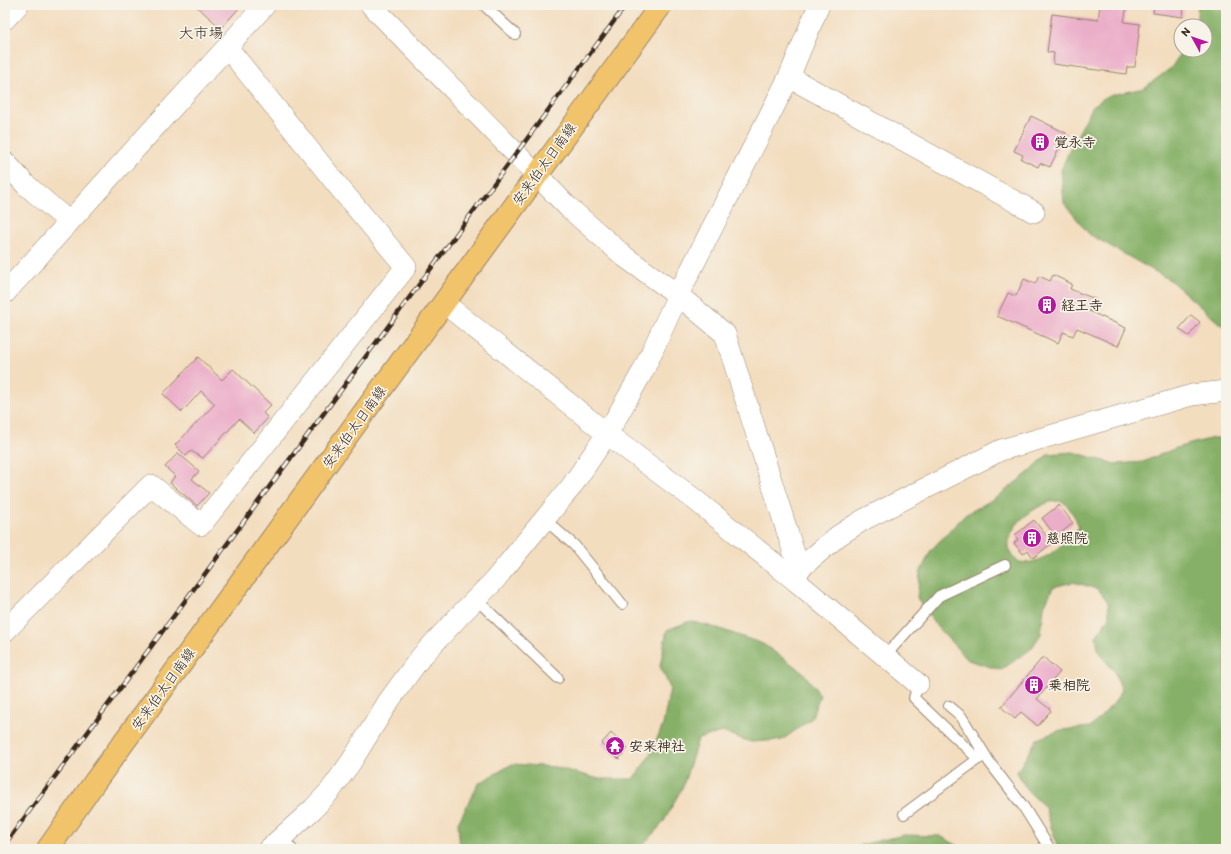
<svg xmlns="http://www.w3.org/2000/svg" width="1231" height="854" font-family="Itim,'Klee One',sans-serif">
  <style>
    .forest { fill: #86b068; stroke: #606d43; fill-rule: evenodd }
    .building { fill: #ebaec9 }
    .lines { fill: none; stroke-linecap: round; stroke-linejoin: round }
    .service-casing { stroke: #97846e; stroke-width: 12 }
    .minor-casing { stroke: #97846e; stroke-width: 22 }
    .primary-casing { stroke: #97846e; stroke-width: 24 }
    .service { stroke: #fff; stroke-width: 10 }
    .minor { stroke: #fff; stroke-width: 21 }
    .primary { stroke: #f1c36a; stroke-width: 22 }
    .rail-casing { stroke: #3b2a1e; stroke-width: 4.5 }
    .rail { stroke: #f7f3e8; stroke-width: 3; stroke-dasharray: 9; stroke-linecap: butt }
    .labels { text-anchor: middle; stroke-width: 3.5; stroke-linejoin: round; paint-order: stroke }
    .poi-label { font-size: 14px; font-weight: bold; fill: #3b2a1e; stroke: #f7f3e8; text-anchor: start }
    .street-label { font-size: 14px; fill: #3b2a1e; stroke: #f7f3e8 }
    .neighbourhood-label { font-size: 15px; fill: #3b2a1e; stroke: #f7f3e8 }
  </style>
  <rect width="100%" height="100%" fill="#f7f3e8"/>
  <filter id="ink" filterUnits="userSpaceOnUse"><feTurbulence type="fractalNoise" baseFrequency=".025" numOctaves="2"/><feDisplacementMap in="SourceGraphic" scale="8" xChannelSelector="R" yChannelSelector="G"/><feConvolveMatrix kernelMatrix="1 2 1 2 8 2 1 2 1" color-interpolation-filters="sRGB"/></filter>
  <filter id="wash" filterUnits="userSpaceOnUse"><feTurbulence type="fractalNoise" baseFrequency=".012" numOctaves="4" result="noise"/><feDisplacementMap in="SourceGraphic" scale="16" xChannelSelector="R" yChannelSelector="G"/><feGaussianBlur stdDeviation="0.9" result="paint"/><feColorMatrix in="noise" values="0 0 0 0 0 0 0 0 0 0 0 0 0 0 0 0 0 1.4 0 .05"/><feComposite in="paint" operator="in"/></filter>
  <g filter="url(#wash)">
    <rect width="100%" height="100%" fill="#f3ddbf"/>
    <!-- forest -->
    <g class="forest">
      <polygon points="1198,5 1226,5 1226,328 1219,323 1170,280 1089,234 1064,203 1061,170 1071,147 1093,106 1107,96 1144,88 1171,68 1183,50 1205,50 1205,26 1196,26"/>
      <path d="M1213,438h13v411h-168l-13,-42 -18,-17 -10,-18 20,-33 24,-9 30,-3 23,-24 8,-13 -8,-19 -15,-18 -3,-16 13,-20 -1,-15 -10,-13 -25,-7 -20,5 -9,20 -3,27 -10,15 -30,21 -33,-10 -31,-33 -20,-29 3,-25 11,-23 34,-35 32,-18 31,-24 20,-19 25,-2 42,12 28,-2 33,-14zM1062,501c9,7 13,16 17,26 -4,5 -9,12 -14,16 -12,11 -44,32 -55,10 0,-1 -1,-6 -1,-6 -2,-21 23,-39 41,-45 4,-1 8,-1 12,-1z"/>
      <polygon points="690,621 720,629 763,644 803,672 820,695 811,719 782,740 751,742 722,732 698,739 683,786 663,823 641,847 641,849 460,849 458,823 478,784 512,764 555,767 599,779 633,779 649,757 663,725 670,688 660,666 667,630"/>
      <polygon points="904,835 940,836 964,849 855,849 864,844"/>
    </g>
    <g id="blocks">
      <!-- building -->
      <g class="building">
        <polygon points="195,5 242,5 221,28"/>
        <polygon points="1100,5 1127,5 1124,22 1140,24 1135,67 1127,67 1126,74 1053,64 1054,53 1047,52 1052,14 1098,20"/>
        <polygon points="1154,5 1184,5 1183,17 1153,13"/>
        <polygon points="1031,116 1066,133 1050,167 1040,163 1038,167 1021,159 1023,155 1014,151"/>
        <polygon points="1053,275 1072,284 1070,289 1095,299 1089,311 1126,328 1118,346 1077,328 1073,336 1063,332 1058,343 997,316 1008,293 1016,296 1024,279 1035,284 1039,276 1050,281"/>
        <polygon points="1191,315 1200,322 1189,336 1179,329"/>
        <polygon points="198,357 222,380 233,369 271,405 263,413 268,418 254,433 239,419 203,458 191,451 186,456 175,445 215,404 201,391 182,412 163,394"/>
        <polygon points="178,453 199,471 192,479 209,493 197,506 170,483 175,476 165,467"/>
        <polygon points="1059,505 1073,523 1056,537 1042,518"/>
        <polygon points="1034,520 1052,543 1033,558 1028,550 1023,554 1014,543 1018,540 1015,535"/>
        <polygon points="1043,657 1060,672 1037,699 1051,710 1038,726 1021,712 1015,719 1001,707"/>
        <polygon points="611,733 628,748 619,759 601,744"/>
      </g>
    </g>
  </g>
  <g filter="url(#ink)">
    <use href="#blocks" fill-opacity="0" stroke="#97846e" stroke-width="1"/>
    <g class="lines">
      <defs>
        <g id="service">
          <polyline points="484,5 515,34"/>
          <polyline points="544,519 574,545 622,604"/>
          <polyline points="476,599 558,678"/>
          <polyline points="885,656 939,596 1005,565"/>
          <polyline points="918,684 914,698 978,759"/>
          <polyline points="949,706 961,716 990,763 1023,806 1050,849"/>
          <polyline points="904,814 978,759 983,757"/>
          <polyline points="282,838 292,849"/>
        </g>
        <g id="minor">
          <polyline points="371,5 568,207 625,257 678,295 725,334 799,569 796,581"/>
          <polyline points="5,19 18,5"/>
          <polyline points="789,77 1034,212"/>
          <polyline points="5,162 25,184 69,222"/>
          <polyline points="5,293 265,5"/>
          <polyline points="444,303 607,434 694,499 796,581 918,684"/>
          <polyline points="799,569 838,536 863,520 1001,450 1192,395 1226,391"/>
          <polyline points="5,631 151,485 201,525 406,267 343,192 227,47"/>
          <polyline points="269,849 313,809 330,791 351,762 388,702 420,658 460,615 493,582 571,487 607,434 643,371 678,295 789,77 819,5"/>
        </g>
        <polyline id="primary" points="48,849 94,783 661,5"/>
      </defs>
      <!-- service casing -->
      <use href="#service" class="service-casing"/>
      <!-- minor casing -->
      <use href="#minor" class="minor-casing"/>
      <!-- primary casing -->
      <use href="#primary" class="primary-casing"/>
      <!-- service -->
      <use href="#service" class="service"/>
      <!-- minor -->
      <use href="#minor" class="minor"/>
      <!-- primary -->
      <use href="#primary" class="primary"/>
      <defs>
        <polyline id="rail" points="5,844 626,5"/>
      </defs>
      <!-- rail casing -->
      <use href="#rail" class="rail-casing"/>
      <!-- rail -->
      <use href="#rail" class="rail"/>
    </g>
  </g>
  <!-- icons -->
  <defs>
    <symbol id="building-disc" viewBox="-11 -11 22 22"><circle r="9.5" fill="#b5179e" stroke="#f7f3e8"/><path d="M-4-6H4V6H1V3H-1V6H-4ZM-2.5-4.3h1.7v1.8h-1.7ZM.8-4.3h1.7v1.8H.8ZM-2.5-1h1.7V.8h-1.7ZM.8-1h1.7V.8H.8Z" fill="#fff"/></symbol>
    <symbol id="temple-disc" viewBox="-11 -11 22 22"><circle r="9.5" fill="#b5179e" stroke="#f7f3e8"/><path d="M0-6L5-2H3V0L6.5 2.5H4V6H1.5V3h-3V6H-4V2.5H-6.5L-3 0V-2H-5Z" fill="#fff"/></symbol>
  </defs>
  <g fill-rule="evenodd">
    <use href="#building-disc" x="1029" y="131" width="22" height="22"/>
    <use href="#building-disc" x="1036" y="294" width="22" height="22"/>
    <use href="#building-disc" x="1021" y="527" width="22" height="22"/>
    <use href="#building-disc" x="1023" y="674" width="22" height="22"/>
    <use href="#temple-disc" x="604" y="735" width="22" height="22"/>
  </g>
  <g class="labels">
    <!-- poi labels -->
    <g class="poi-label">
      <text x="1054" y="147">覚永寺</text>
      <text x="1061" y="310">経王寺</text>
      <text x="1046" y="543">慈照院</text>
      <text x="1048" y="690">乗相院</text>
      <text x="629" y="751">安来神社</text>
    </g>
    <!-- street labels -->
    <g class="street-label">
      <text transform="translate(544 164) rotate(-54)" y="5">安来伯太日南線</text>
      <text transform="translate(354 427) rotate(-54)" y="5">安来伯太日南線</text>
      <text transform="translate(163 689) rotate(-54)" y="5">安来伯太日南線</text>
    </g>
    <!-- neighbourhood labels -->
    <g class="neighbourhood-label">
      <text x="201" y="38">大市場</text>
    </g>
  </g>
  <!-- margin -->
  <rect width="1231" height="854" fill="none" stroke="#f7f3e8" stroke-width="20"/>
  <!-- north arrow -->
  <g transform="translate(1193 38) rotate(310)"><circle r="19" fill="#f7f3e8" stroke="#aca397"/>
  <path d="M0-3L7 15L0 10L-7 15Z" fill="#b5179e"/>
  <text y="-6" font-size="11" font-weight="bold" text-anchor="middle" fill="#3b2a1e">N</text>
  </g>
</svg>
